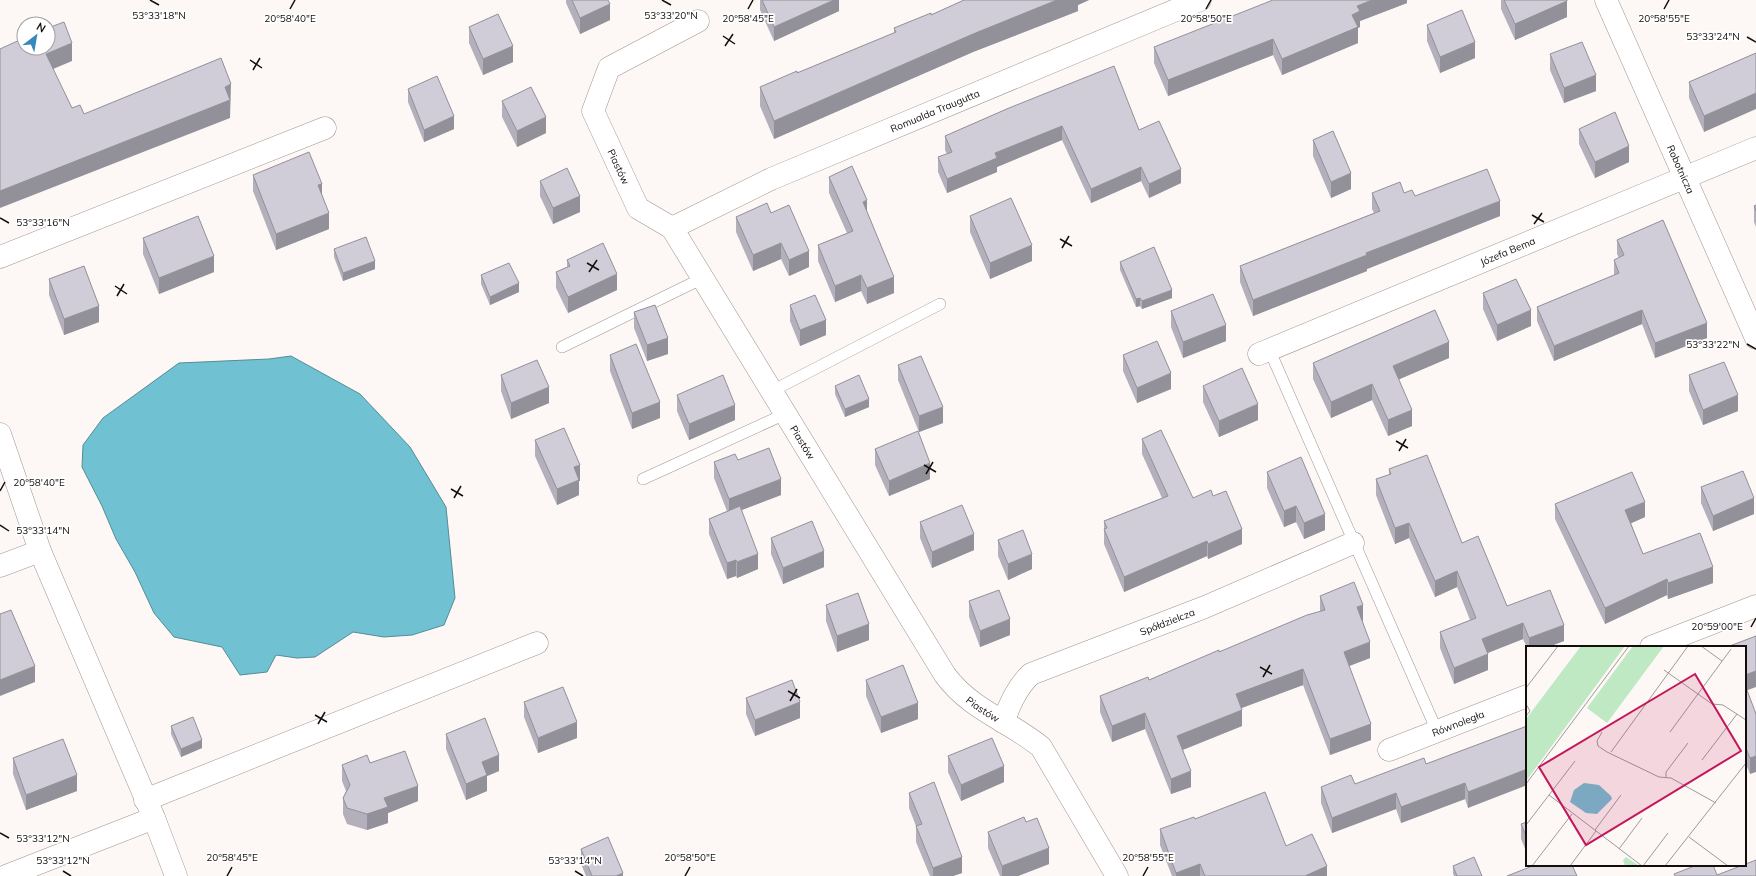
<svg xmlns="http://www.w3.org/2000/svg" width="1756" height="876" font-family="Mulish,sans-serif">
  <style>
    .water { fill: #70c2d3; stroke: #548c97 }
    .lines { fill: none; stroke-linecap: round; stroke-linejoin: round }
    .service-casing { stroke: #a29490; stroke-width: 12 }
    .minor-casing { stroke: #a29490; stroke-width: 23 }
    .service { stroke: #fff; stroke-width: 11 }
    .minor { stroke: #fff; stroke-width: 22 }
    .wall { fill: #b3b0bb }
    .shaded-wall { fill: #929098 }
    .building { fill: #d0cdd9; stroke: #929098 }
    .ticks { fill: none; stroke: #130e0c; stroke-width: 1.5 }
    .labels { text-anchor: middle; stroke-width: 3.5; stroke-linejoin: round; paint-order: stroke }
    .street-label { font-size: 10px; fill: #130e0c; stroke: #fff }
    .inset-road { fill: none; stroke: #9f9a98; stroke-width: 1 }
    .view { fill: #c2185b; fill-opacity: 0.15; stroke: #c2185b; stroke-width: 2 }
    .inset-edge { fill: none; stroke: #130e0c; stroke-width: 2 }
    .ticks-label { font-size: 10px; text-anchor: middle; fill: #130e0c; stroke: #fff; stroke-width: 3.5; stroke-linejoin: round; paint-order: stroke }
  </style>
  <rect width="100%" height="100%" fill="#fdf7f5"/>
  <!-- water -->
  <polygon class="water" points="291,356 360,394 410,447 446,507 455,598 444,625 412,635 384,637 353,632 315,657 297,658 276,655 267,672 240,675 222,647 174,637 154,613 135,572 116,539 102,506 82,467 83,445 103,418 179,363 269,359"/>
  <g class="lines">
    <defs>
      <g id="service">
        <polyline points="562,347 703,278"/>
        <polyline points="1269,349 1437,731"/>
        <polyline points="772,391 940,304"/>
        <polyline points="643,479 785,414"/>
      </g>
      <g id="minor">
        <path id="s1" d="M1606,0l150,338"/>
        <path id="s2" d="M698,21l-89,47 -16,43 45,97 34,20 273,447c27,36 63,45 96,72l76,129"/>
        <path id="s3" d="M672,228l99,-49 429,-179"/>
        <polyline points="0,257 325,128"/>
        <path id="s4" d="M1259,354l497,-206"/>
        <polyline points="0,434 40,551 154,818 176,876"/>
        <polyline points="0,566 40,551"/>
        <polyline points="1651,647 1756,606"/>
        <path id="s5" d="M1003,722c7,-18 14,-35 28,-48l174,-67 148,-64"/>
        <path id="s6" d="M1389,750l138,-54"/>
        <polyline points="145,800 537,643"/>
        <polyline points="6,876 154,818"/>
      </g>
    </defs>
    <!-- service casing -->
    <use href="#service" class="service-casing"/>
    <!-- minor casing -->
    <use href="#minor" class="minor-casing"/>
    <!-- service -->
    <use href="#service" class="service"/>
    <!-- minor -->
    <use href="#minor" class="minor"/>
  </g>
  <!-- wall -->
  <g class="wall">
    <polygon points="566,0 608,0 610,20 580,34 566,3"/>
    <polygon points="760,0 839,0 839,11 774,41 760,10"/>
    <polygon points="964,0 1089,0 1078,5 1078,11 973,52 774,139 760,106 760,87 797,73 894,33 894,28 931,15"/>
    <polygon points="1407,0 1407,3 1360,21 1360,27 1358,28 1358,43 1282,75 1273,55 1168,96 1154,63 1154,47"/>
    <polygon points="1501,0 1567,0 1567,17 1515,40 1501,9"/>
    <polygon points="1427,25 1475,58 1440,73 1427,41"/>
    <polygon points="469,27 513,62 483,75 469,43"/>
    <polygon points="1756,53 1704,132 1689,98 1689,82"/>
    <polygon points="1550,54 1596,91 1564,103 1550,70"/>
    <polygon points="408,89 454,129 424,142 408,102"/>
    <polygon points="502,101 546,133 517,147 502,117"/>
    <polygon points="1009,108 1139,130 1181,183 1149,198 1141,181 1091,203 1062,140 997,167 997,172 947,193 938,172 938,157 947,154 945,150 945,136"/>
    <polygon points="1579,129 1629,162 1595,178 1579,144"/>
    <polygon points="1313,140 1351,189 1331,198 1313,156"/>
    <polygon points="253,175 322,196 329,229 276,250 253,191"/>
    <polygon points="829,177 867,213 894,293 867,304 861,291 835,302 818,261 818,245 847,233 829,193"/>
    <polygon points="540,181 580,212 553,224 540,196"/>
    <polygon points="1372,193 1404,193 1415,196 1500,216 1367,269 1367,271 1253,316 1240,282 1240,266 1374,213 1372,209"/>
    <polygon points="1756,205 1756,227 1754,222 1754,206"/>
    <polygon points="771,213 809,267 789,276 781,259 753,271 736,232 736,217"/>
    <polygon points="970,216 1032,261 990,279 970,232"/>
    <polygon points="143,238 214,272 159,294 143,254"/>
    <polygon points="1617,240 1707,338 1655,358 1642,324 1554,361 1537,321 1537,307 1614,275 1614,260 1619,258 1617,254"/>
    <polygon points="334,249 375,269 343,281 334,257"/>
    <polygon points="567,260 617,290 568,313 556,288 556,272 567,267"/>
    <polygon points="1120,262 1172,298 1142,309 1140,306 1136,307 1120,270"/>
    <polygon points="481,275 519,292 490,305 481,284"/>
    <polygon points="49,279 99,322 64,335 49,295"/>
    <polygon points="1483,293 1531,326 1497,341 1483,309"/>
    <polygon points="790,305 826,335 800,346 790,321"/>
    <polygon points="1171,311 1226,341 1183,358 1171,327"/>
    <polygon points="634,312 668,354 647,361 634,328"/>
    <polygon points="610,355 660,418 632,429 610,371"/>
    <polygon points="1123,355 1171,389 1137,403 1123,371"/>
    <polygon points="1449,358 1398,379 1412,426 1388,436 1372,400 1331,418 1313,379 1313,363"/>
    <polygon points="898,365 943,423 919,432 898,380"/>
    <polygon points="501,375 549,403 511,419 501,391"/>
    <polygon points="1689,375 1738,411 1703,425 1689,391"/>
    <polygon points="835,386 869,407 845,417 835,394"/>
    <polygon points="1203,386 1258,420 1219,437 1203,402"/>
    <polygon points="677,395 735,420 689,440 677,411"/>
    <polygon points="1142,439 1193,498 1213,496 1242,544 1208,559 1207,556 1124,592 1104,544 1104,521 1162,498 1142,454"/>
    <polygon points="535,440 580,481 579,481 579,495 557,505 535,456"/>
    <polygon points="875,449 930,479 889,496 875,465"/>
    <polygon points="738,460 781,495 741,510 758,569 737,578 736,576 727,579 709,534 709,519 727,511 714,478 714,462"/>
    <polygon points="1389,469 1462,543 1507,606 1564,641 1548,647 1527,647 1527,648 1523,639 1488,653 1488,670 1454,684 1440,648 1440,632 1470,620 1457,587 1435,597 1409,538 1395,544 1376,495 1376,479 1389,475"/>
    <polygon points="1267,472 1325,530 1304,539 1296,522 1284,527 1267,488"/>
    <polygon points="1701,487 1754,514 1713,531 1701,503"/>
    <polygon points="1555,504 1645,517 1631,523 1643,554 1713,583 1668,599 1667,595 1605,624 1555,519"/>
    <polygon points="920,522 974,550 932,568 920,538"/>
    <polygon points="771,538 824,567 783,584 771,554"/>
    <polygon points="998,540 1032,569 1008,580 998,556"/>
    <polygon points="1320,596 1363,621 1362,621 1370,658 1349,666 1371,740 1330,755 1303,685 1242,708 1242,726 1183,750 1191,787 1171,794 1145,729 1112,742 1100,712 1100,696 1149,680 1320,612"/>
    <polygon points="969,601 1010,635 980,647 969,617"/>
    <polygon points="826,605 869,640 837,652 826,621"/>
    <polygon points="1745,647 1747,690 1756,714 1750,774 1745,762"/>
    <polygon points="866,680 918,719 881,733 866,696"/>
    <polygon points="746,698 800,718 755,736 746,714"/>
    <polygon points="524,702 577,738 538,753 524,717"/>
    <polygon points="171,726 202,748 181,757 171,734"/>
    <polygon points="1527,726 1468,808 1465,799 1401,823 1396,809 1332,833 1321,803 1321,787 1355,784 1426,764"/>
    <polygon points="446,734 499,771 487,776 487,791 466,800 446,749"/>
    <polygon points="948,756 1004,782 961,801 948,772"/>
    <polygon points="13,758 77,791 26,810 13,774"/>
    <polygon points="370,763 418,801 388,813 388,823 367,830 347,824 343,814 343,798 346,791 342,781 342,765"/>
    <polygon points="909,793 962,873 953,876 930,876 916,842 916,826 909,808"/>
    <polygon points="1195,819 1286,846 1327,876 1172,876 1160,845 1160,829"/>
    <polygon points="1026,822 1049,864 1018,876 1000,876 988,848 988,832"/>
    <polygon points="1527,822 1527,853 1521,839 1521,824"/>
    <polygon points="581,849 623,876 586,876 581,864"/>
    <polygon points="1453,866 1482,876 1454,876 1453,874"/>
  </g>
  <!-- shaded-wall -->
  <g class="shaded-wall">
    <polygon points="834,0 839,0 839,11 774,41 774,27"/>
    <polygon points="1057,0 1089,0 1078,5 1078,11 973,52 774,139 774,121 973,34"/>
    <polygon points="1372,0 1407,0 1407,3 1360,21 1360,27 1358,28 1358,43 1282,75 1282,59 1352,15 1357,6"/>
    <polygon points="1567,1 1567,17 1515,40 1515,24"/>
    <polygon points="610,4 610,20 580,34 580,18"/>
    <polygon points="1273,39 1273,55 1168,96 1168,80"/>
    <polygon points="1475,42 1475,58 1440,73 1440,57"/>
    <polygon points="72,43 72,61 46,72 46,54"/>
    <polygon points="513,46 513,62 483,75 483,59"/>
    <polygon points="1596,75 1596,91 1564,103 1564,88"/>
    <polygon points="231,84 230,118 0,208 0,191 225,87"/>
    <polygon points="1756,93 1756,109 1704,132 1704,116"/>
    <polygon points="454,116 454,129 424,142 424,130"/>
    <polygon points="546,117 546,133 517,147 517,131"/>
    <polygon points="1062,126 1062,140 997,167 997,172 947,193 947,179 995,153"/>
    <polygon points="1629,146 1629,162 1595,178 1595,162"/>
    <polygon points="1141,167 1141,181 1091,203 1091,189"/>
    <polygon points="1181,169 1181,183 1149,198 1149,184"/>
    <polygon points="1351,173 1351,189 1331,198 1331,182"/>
    <polygon points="322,184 322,199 318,185"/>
    <polygon points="580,196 580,212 553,224 553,208"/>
    <polygon points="867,200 867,216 863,202"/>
    <polygon points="1500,201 1500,216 1367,269 1367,271 1253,316 1253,300 1366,253"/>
    <polygon points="329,213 329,229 276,250 276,234"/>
    <polygon points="781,243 781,259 753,271 753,255"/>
    <polygon points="1032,245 1032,261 990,279 990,263"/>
    <polygon points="809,251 809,267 789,276 789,260"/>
    <polygon points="214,256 214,272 159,294 159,278"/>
    <polygon points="375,261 375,269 343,281 343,273"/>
    <polygon points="617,274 617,290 568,313 568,297"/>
    <polygon points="861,275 861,291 835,302 835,286"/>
    <polygon points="894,277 894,293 867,304 867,288"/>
    <polygon points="519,283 519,292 490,305 490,297"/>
    <polygon points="1172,290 1172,298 1142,309 1142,301"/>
    <polygon points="1140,298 1140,306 1136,307 1136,299"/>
    <polygon points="99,306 99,322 64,335 64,319"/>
    <polygon points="1531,310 1531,326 1497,341 1497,325"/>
    <polygon points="1642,310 1642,324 1554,361 1554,346"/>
    <polygon points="826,320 826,335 800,346 800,330"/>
    <polygon points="1707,323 1707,338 1655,358 1655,343"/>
    <polygon points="1226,325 1226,341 1183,358 1183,342"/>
    <polygon points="668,338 668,354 647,361 647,345"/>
    <polygon points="1449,342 1449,358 1393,382 1393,366"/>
    <polygon points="1171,373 1171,389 1137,403 1137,388"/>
    <polygon points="1372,384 1372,400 1331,418 1331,402"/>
    <polygon points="549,387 549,403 511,419 511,403"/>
    <polygon points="1738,395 1738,411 1703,425 1703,410"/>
    <polygon points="869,399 869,407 845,417 845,409"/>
    <polygon points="660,402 660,418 632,429 632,413"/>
    <polygon points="1258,404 1258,420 1219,437 1219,421"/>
    <polygon points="735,405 735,420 689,440 689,424"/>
    <polygon points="943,407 943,423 919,432 919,416"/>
    <polygon points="1412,410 1412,426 1388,436 1388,420"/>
    <polygon points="930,463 930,479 889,496 889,481"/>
    <polygon points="580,465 580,481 579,481 579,495 557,505 557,489 574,467"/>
    <polygon points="781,479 781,495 729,515 729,499"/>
    <polygon points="1754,498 1754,514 1713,531 1713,516"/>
    <polygon points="1645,502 1645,517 1625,526 1625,510"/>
    <polygon points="1296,506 1296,522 1284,527 1284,511"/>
    <polygon points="1325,514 1325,530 1304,539 1304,523"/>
    <polygon points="1409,523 1409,538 1395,544 1395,528"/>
    <polygon points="1242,529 1242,544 1208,559 1208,544"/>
    <polygon points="974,534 974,550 932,568 932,552"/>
    <polygon points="1207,541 1207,556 1124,592 1124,577"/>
    <polygon points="824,551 824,567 783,584 783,568"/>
    <polygon points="758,554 758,569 737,578 737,562"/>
    <polygon points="1032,554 1032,569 1008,580 1008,564"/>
    <polygon points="736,560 736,576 727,579 727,563"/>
    <polygon points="1713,567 1713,583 1668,599 1668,583"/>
    <polygon points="1457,571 1457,587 1435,597 1435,581"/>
    <polygon points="1667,579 1667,595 1605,624 1605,608"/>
    <polygon points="1363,605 1363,621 1357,623 1357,607"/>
    <polygon points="1010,619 1010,635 980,647 980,631"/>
    <polygon points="1523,623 1523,639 1482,655 1482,639"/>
    <polygon points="869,624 869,640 837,652 837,636"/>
    <polygon points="1564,625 1564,641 1548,647 1529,647 1529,638"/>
    <polygon points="1370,642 1370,658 1344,668 1344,652"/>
    <polygon points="1488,654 1488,670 1454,684 1454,668"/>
    <polygon points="35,666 35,682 0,696 0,680"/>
    <polygon points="1303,669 1303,685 1236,710 1236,694"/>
    <polygon points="1756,671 1756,687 1745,691 1745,675"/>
    <polygon points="800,702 800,718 755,736 755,720"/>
    <polygon points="918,703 918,719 881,733 881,717"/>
    <polygon points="1242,710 1242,726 1177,752 1177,736"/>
    <polygon points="1145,713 1145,729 1112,742 1112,726"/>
    <polygon points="577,722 577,738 538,753 538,738"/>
    <polygon points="1371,724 1371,740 1330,755 1330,739"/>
    <polygon points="202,740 202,748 181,757 181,749"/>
    <polygon points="499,755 499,771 487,776 487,791 466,800 466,784 482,762"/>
    <polygon points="1756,756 1756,772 1750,774 1750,758"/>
    <polygon points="1004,766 1004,782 961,801 961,785"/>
    <polygon points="1527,769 1527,785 1468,808 1468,792"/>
    <polygon points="1191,771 1191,787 1171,794 1171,779"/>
    <polygon points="77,775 77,791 26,810 26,795"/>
    <polygon points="1465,783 1465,799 1401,823 1401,807"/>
    <polygon points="418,786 418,801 388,813 388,823 367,830 367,814 384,798"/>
    <polygon points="1396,793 1396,809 1332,833 1332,818"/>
    <polygon points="1049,848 1049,864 1018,876 1002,876 1002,866"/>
    <polygon points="962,857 962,873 953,876 933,876 933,868"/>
    <polygon points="1200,864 1200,876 1176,876 1176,873"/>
    <polygon points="1327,866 1327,876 1305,876"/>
    <polygon points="623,873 623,876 616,876"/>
  </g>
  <!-- building -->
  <g class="building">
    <polygon points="572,0 608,0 610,4 580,18"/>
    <polygon points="762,0 834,0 774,27"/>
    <polygon points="964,0 1057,0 973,34 774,121 760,87 797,71 797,73 896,32 894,28 931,13 931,15"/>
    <polygon points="1273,0 1372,0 1357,6 1360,11 1352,15 1358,27 1282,59 1273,39 1168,80 1154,47"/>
    <polygon points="1504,0 1567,0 1567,1 1515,24"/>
    <polygon points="1462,10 1475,42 1440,57 1427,25"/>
    <polygon points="498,14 513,46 483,59 469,27"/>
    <polygon points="64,22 72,43 46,54 72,108 80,105 84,114 221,58 231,84 225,87 230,100 0,191 0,49 24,38 24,48 48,48 48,28"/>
    <polygon points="1582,42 1596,75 1564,88 1550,54"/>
    <polygon points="1756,53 1756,93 1704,116 1689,82"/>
    <polygon points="1114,66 1139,130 1159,121 1181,169 1149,184 1141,167 1091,189 1062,126 995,153 997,158 947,179 938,157 952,152 945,136 1009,108"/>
    <polygon points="437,76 454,116 424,130 408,89"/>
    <polygon points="531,87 546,117 517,131 502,101"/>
    <polygon points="1615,112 1629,146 1595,162 1579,129"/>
    <polygon points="1333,131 1351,173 1331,182 1313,140"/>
    <polygon points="309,152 322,184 318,185 329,213 276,234 253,175"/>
    <polygon points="852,166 867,200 863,202 894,277 867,288 861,275 835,286 818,245 853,231 829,177"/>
    <polygon points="567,168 580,196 553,208 540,181"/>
    <polygon points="1487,169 1500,201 1366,253 1367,255 1253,300 1240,266 1380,211 1372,193 1400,182 1404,193 1412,190 1415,196"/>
    <polygon points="1011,198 1032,245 990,263 970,216"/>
    <polygon points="767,203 771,213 789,205 809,251 789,260 781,243 753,255 736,217"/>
    <polygon points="1756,205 1756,211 1754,206"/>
    <polygon points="198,216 214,256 159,278 143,238"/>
    <polygon points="1663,220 1707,323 1655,343 1642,310 1554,346 1537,307 1619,273 1614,260 1624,255 1617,240"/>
    <polygon points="366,237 375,261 343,273 334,249"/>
    <polygon points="603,243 617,274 568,297 556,272 570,266 567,260"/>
    <polygon points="1154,247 1172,290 1142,301 1140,298 1136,299 1120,262"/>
    <polygon points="509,263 519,283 490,297 481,275"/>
    <polygon points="84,266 99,306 64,319 49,279"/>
    <polygon points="1516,279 1531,310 1497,325 1483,293"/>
    <polygon points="1213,294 1226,325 1183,342 1171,311"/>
    <polygon points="815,295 826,320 800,330 790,305"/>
    <polygon points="655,305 668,338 647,345 634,312"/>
    <polygon points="1435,310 1449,342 1393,366 1412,410 1388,420 1372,384 1331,402 1313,363"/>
    <polygon points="1157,341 1171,373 1137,388 1123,355"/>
    <polygon points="636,344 660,402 632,413 610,355"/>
    <polygon points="921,356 943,407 919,416 898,365"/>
    <polygon points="537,360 549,387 511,403 501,375"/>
    <polygon points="1724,362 1738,395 1703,410 1689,375"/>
    <polygon points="1242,368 1258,404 1219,421 1203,386"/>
    <polygon points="723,375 735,405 689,424 677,395"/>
    <polygon points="859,375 869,399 845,409 835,386"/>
    <polygon points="564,428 580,465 574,467 579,480 557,489 535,440"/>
    <polygon points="1161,430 1193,498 1211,490 1213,496 1226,491 1242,529 1208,544 1207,541 1124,577 1104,529 1107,528 1104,521 1168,496 1142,439"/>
    <polygon points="918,431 930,463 889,481 875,449"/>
    <polygon points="769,448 781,479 729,499 714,462 735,454 738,460"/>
    <polygon points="1427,455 1462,543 1478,536 1507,606 1550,590 1564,625 1529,638 1523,623 1482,639 1488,654 1454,668 1440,632 1476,618 1457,571 1435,581 1409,523 1395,528 1376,479 1391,474 1389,469"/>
    <polygon points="1301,457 1325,514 1304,523 1296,506 1284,511 1267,472"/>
    <polygon points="1743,471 1754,498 1713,516 1701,487"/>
    <polygon points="1632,472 1645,502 1625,510 1643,554 1700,533 1713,567 1668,583 1667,579 1605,608 1555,504"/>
    <polygon points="962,505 974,534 932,552 920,522"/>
    <polygon points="740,506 758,554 737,562 736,560 727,563 709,519"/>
    <polygon points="812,521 824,551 783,568 771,538"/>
    <polygon points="1023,530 1032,554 1008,564 998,540"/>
    <polygon points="1354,582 1363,605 1357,607 1370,642 1344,652 1371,724 1330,739 1303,669 1236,694 1242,710 1177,736 1191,771 1171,779 1145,713 1112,726 1100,696 1148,677 1149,680 1219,650 1219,652 1307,615 1325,610 1320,596"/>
    <polygon points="999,590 1010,619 980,631 969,601"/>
    <polygon points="858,593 869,624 837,636 826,605"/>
    <polygon points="11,610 35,666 0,680 0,614"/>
    <polygon points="1756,636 1756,671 1745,675 1745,647 1727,647"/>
    <polygon points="903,665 918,703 881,717 866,680"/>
    <polygon points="792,680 800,702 755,720 746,698"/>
    <polygon points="1745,685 1756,714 1756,756 1750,758 1745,746"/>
    <polygon points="563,687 577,722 538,738 524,702"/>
    <polygon points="193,717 202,740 181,749 171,726"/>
    <polygon points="485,718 499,755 482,762 487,775 466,784 446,734"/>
    <polygon points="1527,726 1527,769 1468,792 1465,783 1401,807 1396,793 1332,818 1321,787 1351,775 1355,784 1424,758 1426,764"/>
    <polygon points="992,738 1004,766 961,785 948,756"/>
    <polygon points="63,739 77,775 26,795 13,758"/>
    <polygon points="405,751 418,786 384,798 388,807 367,814 347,808 343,798 350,785 342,765 367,755 370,763"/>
    <polygon points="934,782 962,857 933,868 916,826 922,824 909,793"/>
    <polygon points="1265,792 1286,846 1312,834 1327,866 1305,876 1205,876 1200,864 1176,873 1160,829 1194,817 1195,819"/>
    <polygon points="1024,817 1026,822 1037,818 1049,848 1002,866 988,832"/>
    <polygon points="1527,822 1527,838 1521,824"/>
    <polygon points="608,837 623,873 616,876 592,876 581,849"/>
    <polygon points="1474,857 1482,876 1457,876 1453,866"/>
    <polygon points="1756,860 1756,876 1675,876 1674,874 1697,865 1713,865 1717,875"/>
    <polygon points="1535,865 1572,865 1577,876 1507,876"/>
  </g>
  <!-- ticks -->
  <path class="ticks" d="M150,0l9,5M662,0l9,5M290,9l5,-9M748,9l5,-9M1206,9l5,-9M1664,9l5,-9M723,36l12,8M1747,37l9,5M725,46l8,-12M250,60l12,8M253,70l7,-12M1532,215l12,7M0,218l9,5M1534,224l8,-11M1060,239l12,7M1062,248l7,-12M587,263l12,7M589,272l8,-12M115,286l12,8M117,296l7,-12M1747,344l9,5M1396,441l12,7M1399,451l7,-12M924,465l12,7M926,474l7,-12M451,489l12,7M0,491l5,-9M454,498l7,-12M0,525l9,6M1751,627l5,-9M1260,667l12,7M1263,677l7,-12M788,691l12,7M790,701l7,-12M315,715l12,7M318,724l7,-12M0,833l9,5M63,871l8,5M575,871l8,5M227,876l5,-9M685,876l5,-9M1143,876l5,-9"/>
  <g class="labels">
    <!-- street labels -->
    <g class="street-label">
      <text dy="4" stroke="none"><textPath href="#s3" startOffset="288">Romualda Traugutta</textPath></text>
      <text dy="4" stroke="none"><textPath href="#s2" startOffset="208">Piastów</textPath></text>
      <text dy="4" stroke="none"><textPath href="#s1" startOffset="185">Robotnicza</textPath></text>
      <text dy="4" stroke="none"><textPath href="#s4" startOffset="269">Józefa Bema</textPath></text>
      <text dy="4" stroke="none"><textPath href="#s2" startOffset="544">Piastów</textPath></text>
      <text dy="4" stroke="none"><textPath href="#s5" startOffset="202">Spółdzielcza</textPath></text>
      <text dy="4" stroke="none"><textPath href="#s2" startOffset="868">Piastów</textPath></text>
      <text dy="4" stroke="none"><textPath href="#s6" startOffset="74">Równoległa</textPath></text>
    </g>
  </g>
  <!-- overview -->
  <g transform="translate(1526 646)">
    <rect width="220" height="220" fill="#fdf7f5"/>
    <path d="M55,0h44l-99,135v-62zM107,0h31l-57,77 -20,-15zM100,211l12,8v1h-13l-2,-6z" fill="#bee9c3"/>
    <path d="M58,137l15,2 12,11 1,3 -15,15 -11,-1 -16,-11 4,-12z" fill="#70c2d3"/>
    <path class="inset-road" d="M175,0l21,15M138,24l48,34 11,1 23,15M0,42l32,-42M0,58l4,7 -4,5M76,86l-5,9 1,5 9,6 52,25 12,1 45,25M144,86l61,-83M85,106l77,-106M176,114l35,-46M140,132v-6l22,-29M0,138l103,-138M23,149l93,71M0,179l49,-64M69,184l26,-35M163,191l39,29M93,203l23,-31M6,220l40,-52M44,220l26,-35M117,220l25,-33M139,220l81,-103"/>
    <path class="view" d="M169,28l46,77 -155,94 -47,-78z"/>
    <rect width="220" height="220" class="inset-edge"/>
  </g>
  <g class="ticks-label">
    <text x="159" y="19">53°33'18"N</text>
    <text x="671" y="19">53°33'20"N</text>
    <text x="1206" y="22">20°58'50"E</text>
    <text x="290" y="22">20°58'40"E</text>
    <text x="748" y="22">20°58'45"E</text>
    <text x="1664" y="22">20°58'55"E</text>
    <text x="1713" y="40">53°33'24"N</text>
    <text x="43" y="226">53°33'16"N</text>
    <text x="1713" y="348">53°33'22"N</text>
    <text x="39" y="486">20°58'40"E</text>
    <text x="43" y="534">53°33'14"N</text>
    <text x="1717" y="630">20°59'00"E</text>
    <text x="43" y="842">53°33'12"N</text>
    <text x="232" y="861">20°58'45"E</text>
    <text x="690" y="861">20°58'50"E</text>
    <text x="1148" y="861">20°58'55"E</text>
    <text x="63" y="864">53°33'12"N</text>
    <text x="575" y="864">53°33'14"N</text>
  </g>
  <!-- north arrow -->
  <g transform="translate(36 36) rotate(31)"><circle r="19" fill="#ffffff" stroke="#a19f9e"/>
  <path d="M0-3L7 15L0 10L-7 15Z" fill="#3888b9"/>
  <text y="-6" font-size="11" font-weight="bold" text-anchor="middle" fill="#130e0c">N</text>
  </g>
</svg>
